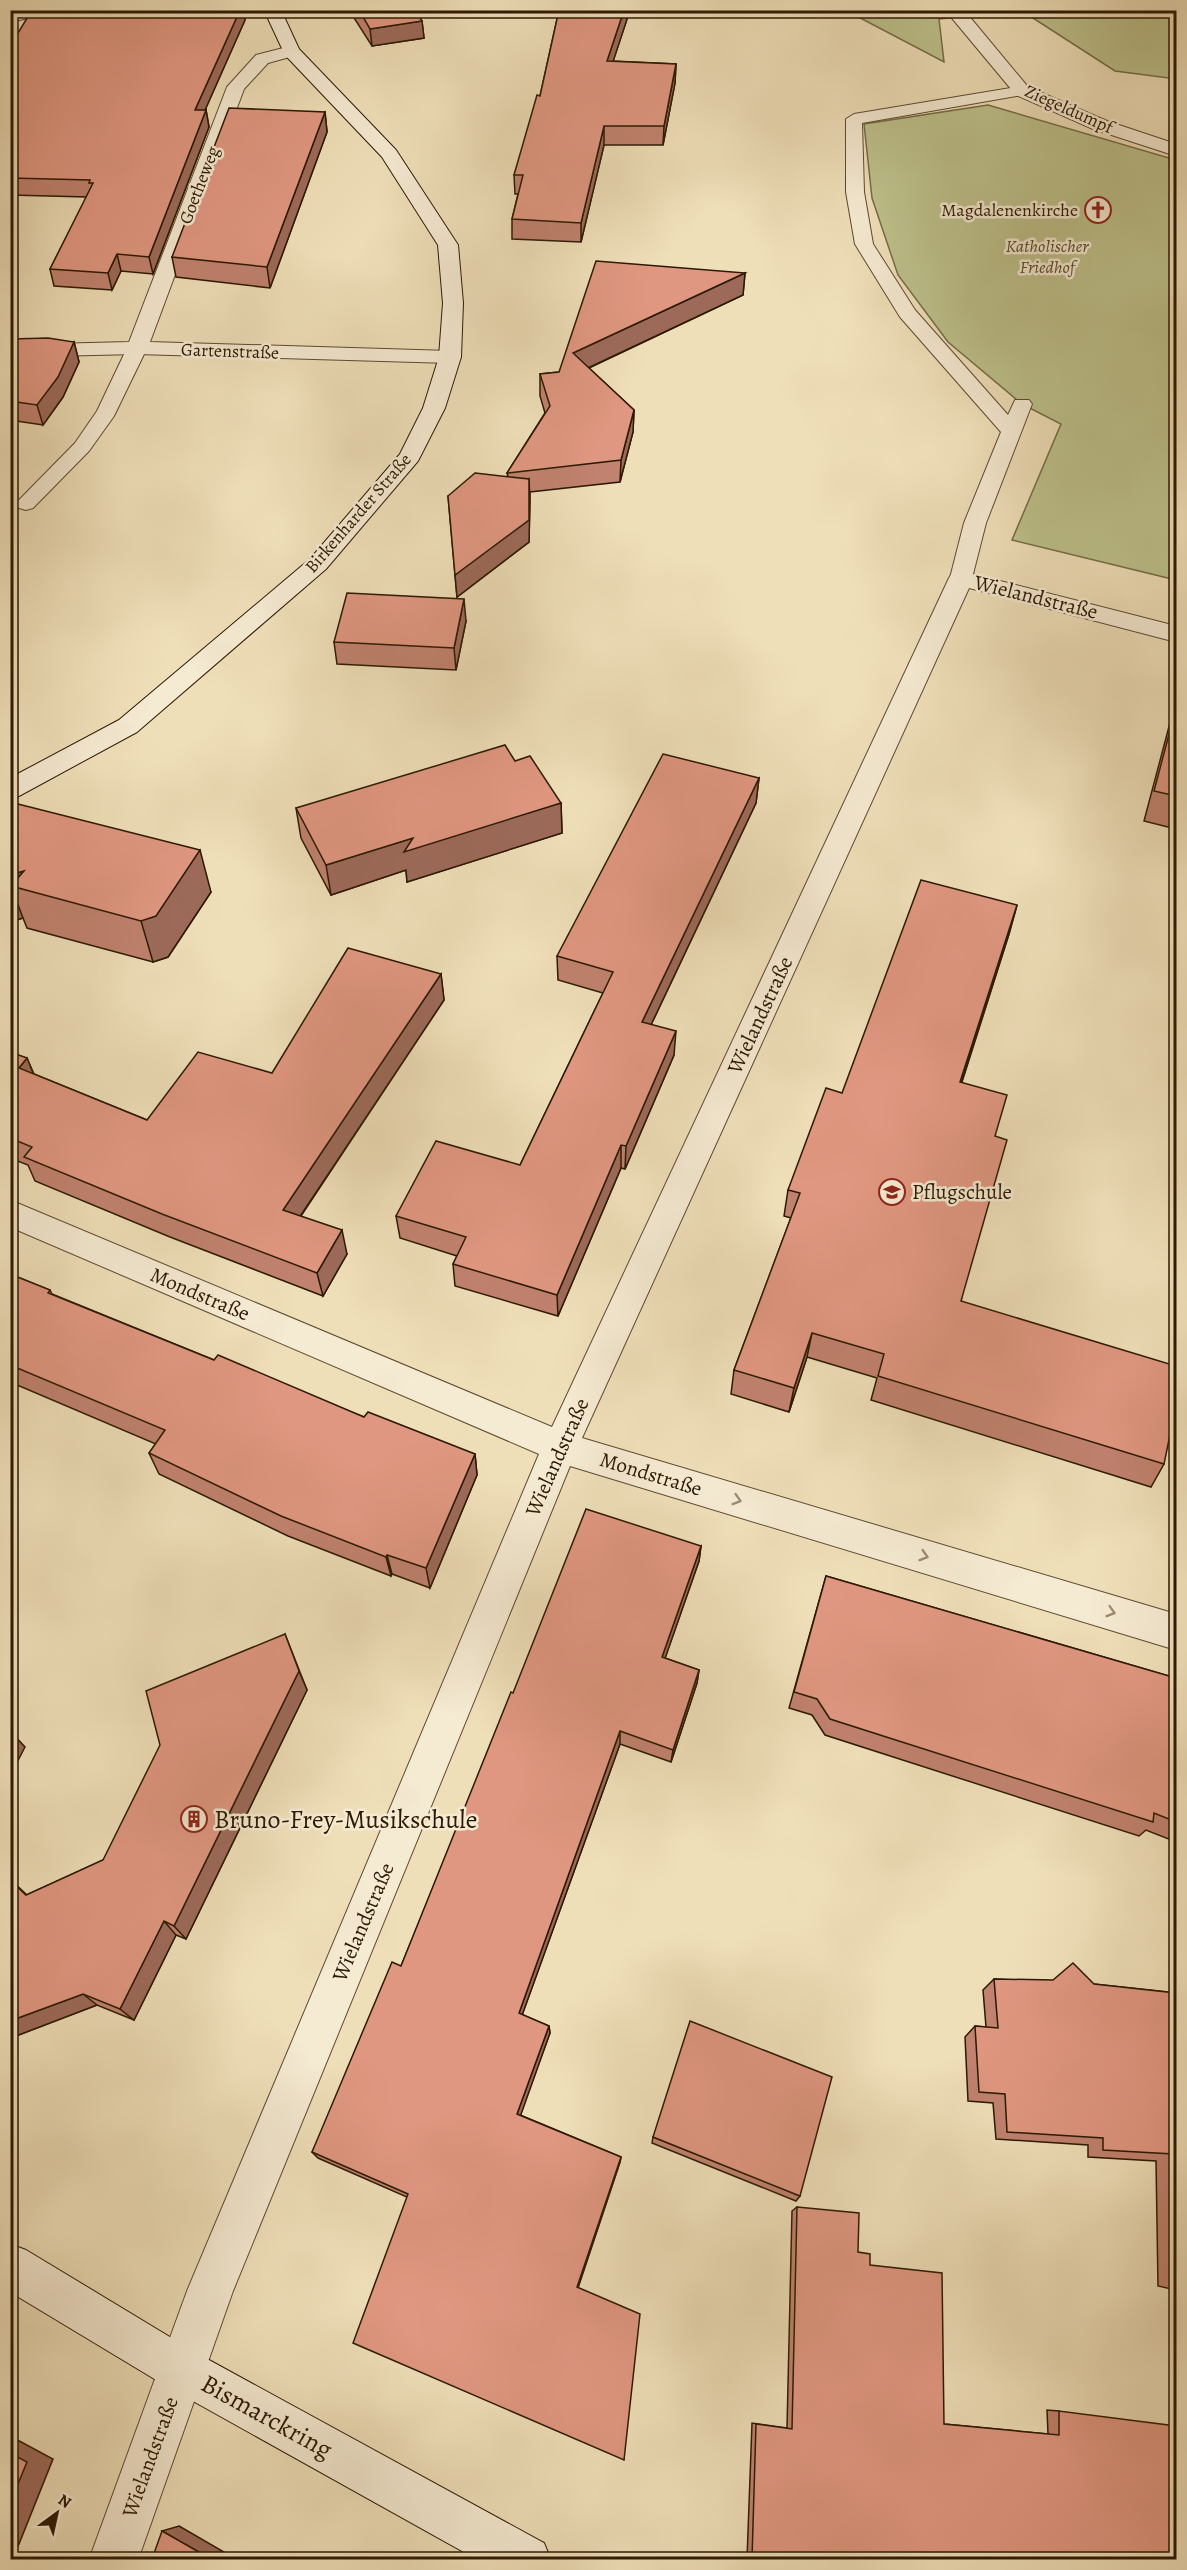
<svg xmlns="http://www.w3.org/2000/svg" width="1187" height="2570" font-family="Alegreya,serif">
  <style>
    .green { fill: #bdc18c; stroke: #746d47; stroke-width: 1.5 }
    .lines { fill: none; stroke-linecap: round; stroke-linejoin: round }
    .lane-casing { stroke: #5d4a30; stroke-width: 2 }
    .street-casing { stroke: #5d4a30; stroke-width: 2 }
    .secondary-casing { stroke: #2c1902; stroke-width: 2 }
    .lane { fill: #f5ead2; fill-rule: evenodd }
    .street { fill: #f5ead2; fill-rule: evenodd }
    .secondary { fill: #f5ead2; fill-rule: evenodd }
    .wall { fill: #c1826f; stroke: #2c1902; stroke-width: 1.5 }
    .shaded-wall { fill: #9d6a5a; stroke: #2c1902; stroke-width: 1.5 }
    .building { fill: #e09781; stroke: #2c1902; stroke-width: 1.5 }
    .oneway { stroke: #9b8c74 }
    .labels { text-anchor: middle; stroke-width: 5; stroke-linejoin: round; paint-order: stroke }
    .far-street-label { font-size: 18px; fill: #2c1902; stroke: #f5ead2 }
    .far-poi-label { font-size: 18px; fill: #2c1902; stroke: #f5ead2; text-anchor: end }
    .far-park-label { font-size: 18px; font-style: italic; fill: #584b2b; stroke: #f5ead2 }
    .street-label { font-size: 21px; fill: #2c1902; stroke: #f5ead2 }
    .poi-label { font-size: 21px; fill: #2c1902; stroke: #f5ead2; text-anchor: start }
    .near-poi-label { font-size: 26px; fill: #2c1902; stroke: #f5ead2; text-anchor: start }
    .near-street-label { font-size: 26px; fill: #2c1902; stroke: #f5ead2 }
  </style>
  <rect width="100%" height="100%" fill="#efdfb9"/>
  <filter id="stains"><feTurbulence type="fractalNoise" baseFrequency=".00333" numOctaves="4"/><feColorMatrix values="0 0 0 0 .2 0 0 0 0 .09 0 0 0 0 .02 0 0 0 .5 -.17"/></filter>
  <radialGradient id="worn" r=".72"><stop offset=".6" stop-color="#630" stop-opacity="0"/><stop offset="1" stop-color="#630" stop-opacity=".3"/></radialGradient>
  <!-- green -->
  <g class="green">
    <polygon points="847,11 1016,11 939,19 944,62"/>
    <polygon points="1022,11 1158,11 1176,23 1176,79 1115,71"/>
    <polygon points="988,105 1176,160 1176,580 1012,540 1061,424 1022,404 948,342 898,275 872,198 864,124"/>
  </g>
  <g class="lines">
    <defs>
      <g id="lane">
        <polygon points="1022,86 1030,91 1028,94 862,123 864,192 873,244 915,310 1008,415 1015,400 1029,400 1032,404 986,523 972,578 969,583 961,585 953,583 950,578 964,523 1001,432 900,317 855,244 846,192 846,119 854,114"/>
        <polygon points="137,342 144,344 147,348 114,416 89,451 33,508 26,510 19,508 15,504 19,500 75,443 97,411 127,348 130,344"/>
      </g>
      <g id="street">
        <polygon points="74,10 111,10 103,15 10,33 10,23"/>
        <polygon points="950,10 964,10 1028,87 1107,121 1176,144 1176,156 1093,129 1016,95 951,17 948,13"/>
        <polygon points="291,46 297,47 300,51 297,55 268,63 244,89 150,342 450,351 458,352 461,357 458,362 450,363 137,354 10,357 10,345 129,342 227,87 256,55"/>
        <polygon points="961,571 1176,626 1176,642 969,588 582,1438 1176,1614 1176,1650 570,1466 233,2291 138,2560 89,2560 187,2291 539,1454 10,1227 10,1200 552,1427 949,578 952,573"/>
      </g>
      <g id="secondary">
        <polygon points="264,10 281,10 299,49 396,150 458,245 463,303 461,357 445,408 418,461 326,569 137,732 19,796 10,799 10,778 119,720 310,559 400,454 423,408 439,357 443,303 438,245 382,157 285,55"/>
        <polygon points="10,2244 26,2250 198,2354 544,2543 551,2560 478,2560 166,2386 10,2292"/>
      </g>
    </defs>
    <!-- lane casing -->
    <use href="#lane" class="lane-casing"/>
    <!-- street casing -->
    <use href="#street" class="street-casing"/>
    <!-- secondary casing -->
    <use href="#secondary" class="secondary-casing"/>
    <!-- lane -->
    <use href="#lane" class="lane"/>
    <!-- street -->
    <use href="#street" class="street"/>
    <!-- secondary -->
    <use href="#secondary" class="secondary"/>
  </g>
  <!-- wall -->
  <g class="wall">
    <polygon points="41,10 243,10 245,20 205,110 206,110 209,127 153,274 121,271 112,290 54,286 50,269 87,197 10,195 10,46 42,12"/>
    <polygon points="344,10 415,10 422,21 424,38 372,46 351,13"/>
    <polygon points="559,10 630,10 613,61 676,64 675,83 663,145 604,145 581,242 512,239 512,219 518,194 515,194 514,175 540,96"/>
    <polygon points="325,112 327,132 270,288 176,277 172,257"/>
    <polygon points="745,273 743,295 589,368 634,410 633,432 620,482 530,492 529,542 457,597 448,496 508,476 507,473 545,413 540,396 540,374 559,372"/>
    <polygon points="74,342 79,362 63,397 43,425 10,420 10,343"/>
    <polygon points="466,621 456,670 337,664 334,642"/>
    <polygon points="1176,700 1176,829 1144,821"/>
    <polygon points="515,761 561,803 562,833 407,882 406,870 331,895 301,838 296,808"/>
    <polygon points="759,778 756,803 651,1025 674,1055 625,1169 621,1168 558,1316 455,1286 453,1264 457,1256 400,1238 396,1216 520,1165 603,993 558,980 557,956"/>
    <polygon points="10,802 211,892 168,957 153,962 27,928 23,918 10,922"/>
    <polygon points="1017,905 1009,934 962,1082 995,1136 961,1301 1164,1464 1151,1487 871,1400 877,1378 807,1357 789,1412 731,1394 734,1370 791,1218 784,1216 788,1190 842,1093"/>
    <polygon points="441,974 444,1000 301,1216 347,1254 323,1296 170,1237 35,1181 28,1165 10,1158 10,1052 27,1058 34,1074 147,1120 272,1073"/>
    <polygon points="10,1274 50,1290 52,1294 214,1360 364,1417 475,1454 477,1475 430,1588 392,1574 391,1576 288,1536 159,1474 149,1453 156,1444 10,1382"/>
    <polygon points="701,1546 699,1561 665,1658 699,1670 697,1683 671,1762 620,1744 522,2015 549,2026 550,2033 520,2115 621,2157 620,2162 578,2288 624,2460 407,2197 318,2158 312,2152 401,1966 513,1693"/>
    <polygon points="826,1576 1176,1678 1176,1842 1146,1830 1139,1836 825,1735 812,1715 789,1708"/>
    <polygon points="285,1634 307,1690 186,1939 176,1935 134,2020 97,2005 16,2036 10,2046 10,1879 27,1895 103,1860"/>
    <polygon points="994,1979 1094,1984 1176,1993 1176,2290 1158,2286 1156,2161 1088,2157 1088,2145 996,2139 993,2103 968,2101 965,2037 975,2026 986,2027 983,1990"/>
    <polygon points="653,2137 800,2196 796,2201 652,2143"/>
    <polygon points="797,2207 858,2252 870,2265 944,2424 1048,2434 1047,2410 1059,2411 1176,2559 747,2559 752,2423 787,2428 792,2211"/>
  </g>
  <!-- shaded-wall -->
  <g class="shaded-wall">
    <polygon points="10,10 30,10 10,14"/>
    <polygon points="240,10 243,10 245,20 198,126 195,110"/>
    <polygon points="624,10 630,10 607,80 607,61"/>
    <polygon points="422,21 424,38 372,46 370,29"/>
    <polygon points="676,64 675,83 663,145 664,126"/>
    <polygon points="206,110 209,127 153,274 149,257"/>
    <polygon points="325,112 327,132 270,288 267,267"/>
    <polygon points="604,126 604,145 581,242 581,223"/>
    <polygon points="117,254 121,271 112,290 108,273"/>
    <polygon points="745,273 743,295 573,375 573,353"/>
    <polygon points="74,342 79,362 63,397 43,425 37,405"/>
    <polygon points="634,410 633,432 620,482 621,460"/>
    <polygon points="529,479 530,501 529,542 457,597 455,575"/>
    <polygon points="464,599 466,621 456,670 454,648"/>
    <polygon points="759,778 756,803 641,1046 642,1022"/>
    <polygon points="561,803 562,833 407,882 406,870 331,895 326,865 413,838"/>
    <polygon points="200,850 211,892 168,957 153,962 141,921"/>
    <polygon points="24,871 11,886 23,918 10,922 10,875"/>
    <polygon points="1017,905 1009,934 953,1109 960,1082"/>
    <polygon points="441,974 444,1000 289,1233 283,1210"/>
    <polygon points="676,1031 674,1055 625,1169 626,1146"/>
    <polygon points="27,1058 37,1083 19,1068"/>
    <polygon points="621,1145 621,1168 558,1316 557,1295"/>
    <polygon points="342,1230 347,1254 323,1296 317,1273"/>
    <polygon points="812,1333 807,1357 789,1412 794,1388"/>
    <polygon points="475,1454 477,1475 430,1588 426,1568"/>
    <polygon points="701,1546 699,1561 661,1670 662,1657"/>
    <polygon points="387,1555 392,1574 391,1576 386,1557"/>
    <polygon points="699,1670 697,1683 671,1762 673,1750"/>
    <polygon points="299,1671 307,1690 186,1939 174,1926"/>
    <polygon points="10,1731 25,1747 10,1776"/>
    <polygon points="620,1731 620,1744 520,2021 519,2013"/>
    <polygon points="164,1921 176,1935 134,2020 120,2009"/>
    <polygon points="83,1994 97,2005 16,2036 10,2046 10,2021"/>
    <polygon points="549,2026 550,2033 519,2120 517,2114"/>
    <polygon points="621,2157 620,2162 577,2290 577,2287"/>
    <polygon points="10,2436 53,2459 13,2559 10,2559"/>
    <polygon points="179,2526 236,2559 211,2559 162,2531"/>
  </g>
  <!-- building -->
  <g class="building">
    <polygon points="51,10 240,10 195,110 206,110 149,257 117,254 108,273 50,269 93,183 89,183 90,180 10,178 10,46 29,15"/>
    <polygon points="359,10 415,10 422,21 370,29"/>
    <polygon points="559,10 624,10 607,61 676,64 664,126 604,126 581,223 512,219 523,175 514,175 537,95 540,96"/>
    <polygon points="229,108 325,112 267,267 172,257"/>
    <polygon points="596,261 745,273 573,353 634,410 621,460 507,473 550,406 540,374 559,372"/>
    <polygon points="48,338 74,342 58,377 37,405 10,401 10,343 12,339"/>
    <polygon points="475,473 529,479 529,520 455,575 448,496"/>
    <polygon points="347,593 464,599 454,648 334,642"/>
    <polygon points="1176,708 1176,796 1154,791"/>
    <polygon points="505,745 515,761 530,756 561,803 404,852 413,838 326,865 296,808"/>
    <polygon points="663,754 759,778 642,1022 676,1031 626,1146 621,1145 557,1295 453,1264 466,1237 396,1216 436,1141 520,1165 613,972 557,956"/>
    <polygon points="10,802 200,850 156,916 141,921 11,886 24,871 10,875"/>
    <polygon points="921,880 1017,905 960,1082 1007,1095 995,1136 1007,1140 961,1301 1176,1366 1176,1406 1164,1464 878,1376 884,1354 812,1333 794,1388 734,1370 800,1193 788,1190 826,1088 842,1093"/>
    <polygon points="348,948 441,974 283,1210 342,1230 317,1273 162,1214 24,1157 32,1147 10,1138 10,1052 27,1058 19,1068 147,1120 198,1052 272,1073"/>
    <polygon points="10,1274 50,1290 48,1293 214,1360 218,1355 364,1417 368,1412 475,1454 426,1568 387,1555 386,1557 281,1516 149,1453 165,1430 10,1365"/>
    <polygon points="586,1509 701,1546 662,1657 699,1670 673,1750 620,1731 519,2013 549,2026 517,2114 621,2157 577,2287 640,2314 624,2460 353,2343 408,2194 312,2152 392,1962 401,1966 511,1692 513,1693"/>
    <polygon points="826,1576 1176,1678 1176,1822 1154,1813 1153,1822 830,1719 817,1699 794,1692"/>
    <polygon points="285,1634 299,1671 174,1926 164,1921 120,2009 83,1994 10,2021 10,1880 26,1895 103,1860 160,1745 146,1691"/>
    <polygon points="1073,1963 1094,1984 1176,1993 1176,2283 1175,2283 1173,2154 1103,2150 1103,2138 1007,2132 1005,2094 979,2092 975,2026 998,2028 994,1979 1053,1980"/>
    <polygon points="690,2021 832,2077 800,2196 653,2137"/>
    <polygon points="797,2207 859,2213 858,2252 870,2254 870,2265 942,2273 944,2424 1059,2435 1059,2411 1176,2426 1176,2559 752,2559 756,2424 792,2429"/>
    <polygon points="10,2453 27,2462 10,2503"/>
    <polygon points="162,2531 211,2559 152,2559"/>
  </g>
  <!-- one-way arrows -->
  <defs><path id="oneway-chevron" d="M-2-3.5L2.5 0L-2 3.5" fill="none" stroke-width="1.6" stroke-linecap="round" stroke-linejoin="round" transform="scale(1.5)"/></defs>
  <g class="oneway">
    <use href="#oneway-chevron" transform="translate(737 1500) rotate(17)"/>
    <use href="#oneway-chevron" transform="translate(924 1556) rotate(17)"/>
    <use href="#oneway-chevron" transform="translate(1111 1612) rotate(17)"/>
  </g>
  <!-- icons -->
  <defs>
    <symbol id="church-ring" viewBox="-11 -11 22 22"><circle r="9.5" fill="#f5ead2" stroke="#8f2418" stroke-width="1.5"/><path d="M-1.2-6h2.4v3.5h3.3v2.4h-3.3V6h-2.4V-.1h-3.3v-2.4h3.3Z" fill="#8f2418"/></symbol>
    <symbol id="school-ring" viewBox="-11 -11 22 22"><circle r="9.5" fill="#f5ead2" stroke="#8f2418" stroke-width="1.5"/><path d="M0-5L7-2L0 1L-7-2ZM-4 1L0 2.5L4 1V4Q0 6-4 4Z" fill="#8f2418"/></symbol>
    <symbol id="building-ring" viewBox="-11 -11 22 22"><circle r="9.5" fill="#f5ead2" stroke="#8f2418" stroke-width="1.5"/><path d="M-4-6H4V6H1V3H-1V6H-4ZM-2.5-4.3h1.7v1.8h-1.7ZM.8-4.3h1.7v1.8H.8ZM-2.5-1h1.7V.8h-1.7ZM.8-1h1.7V.8H.8Z" fill="#8f2418"/></symbol>
  </defs>
  <g fill-rule="evenodd">
    <use href="#church-ring" x="1083" y="195" width="30" height="30"/>
    <use href="#school-ring" x="877" y="1177" width="30" height="30"/>
    <use href="#building-ring" x="179" y="1804" width="30" height="30"/>
  </g>
  <g class="labels">
    <!-- far-street labels -->
    <g class="far-street-label">
      <text transform="translate(1069 109) rotate(24)" y="6">Ziegeldumpf</text>
      <text transform="translate(199 185) rotate(-69)" y="6">Goetheweg</text>
      <text transform="translate(230 351) rotate(2)" y="6">Gartenstraße</text>
      <text transform="translate(358 513) rotate(-49)" y="6">Birkenharder Straße</text>
    </g>
    <!-- far-poi labels -->
    <g class="far-poi-label">
      <text x="1078" y="216">Magdalenenkirche</text>
    </g>
    <!-- far-park labels -->
    <g class="far-park-label">
      <text x="1047" y="252">Katholischer<tspan x="1047" dy="21">Friedhof</tspan></text>
    </g>
    <!-- street labels -->
    <g class="street-label">
      <text transform="translate(1036 597) rotate(14)" y="7">Wielandstraße</text>
      <text transform="translate(760 1015) rotate(-65)" y="7">Wielandstraße</text>
      <text transform="translate(200 1294) rotate(23)" y="7">Mondstraße</text>
      <text transform="translate(557 1457) rotate(-66)" y="7">Wielandstraße</text>
      <text transform="translate(651 1474) rotate(17)" y="7">Mondstraße</text>
      <text transform="translate(363 1922) rotate(-67)" y="7">Wielandstraße</text>
      <text transform="translate(150 2457) rotate(-70)" y="7">Wielandstraße</text>
    </g>
    <!-- poi labels -->
    <g class="poi-label">
      <text x="912" y="1199">Pflugschule</text>
    </g>
    <!-- near-poi labels -->
    <g class="near-poi-label">
      <text x="214" y="1828">Bruno-Frey-Musikschule</text>
    </g>
    <!-- near-street labels -->
    <g class="near-street-label">
      <text transform="translate(267 2416) rotate(29)" y="9">Bismarckring</text>
    </g>
  </g>
  <!-- margin -->
  <rect width="1187" height="2570" fill="none" stroke="#efdfb9" stroke-width="36"/>
  <rect x="12" y="12" width="1163" height="2546" fill="none" stroke="#2c1902" stroke-width="3"/>
  <rect x="18" y="18" width="1151" height="2534" fill="none" stroke="#2c1902" stroke-width="1.5"/>
  <!-- north arrow -->
  <g transform="translate(57 2513) rotate(33)" stroke="#f5ead2" stroke-width="4.5" paint-order="stroke">
  <path d="M0-4.5L10 22L0 15L-10 22Z" fill="#2c1902"/>
  <text y="-9" font-size="16" font-weight="bold" text-anchor="middle" fill="#2c1902">N</text>
  </g>
  <rect width="100%" height="100%" filter="url(#stains)"/>
  <rect width="100%" height="100%" fill="url(#worn)"/>
</svg>
